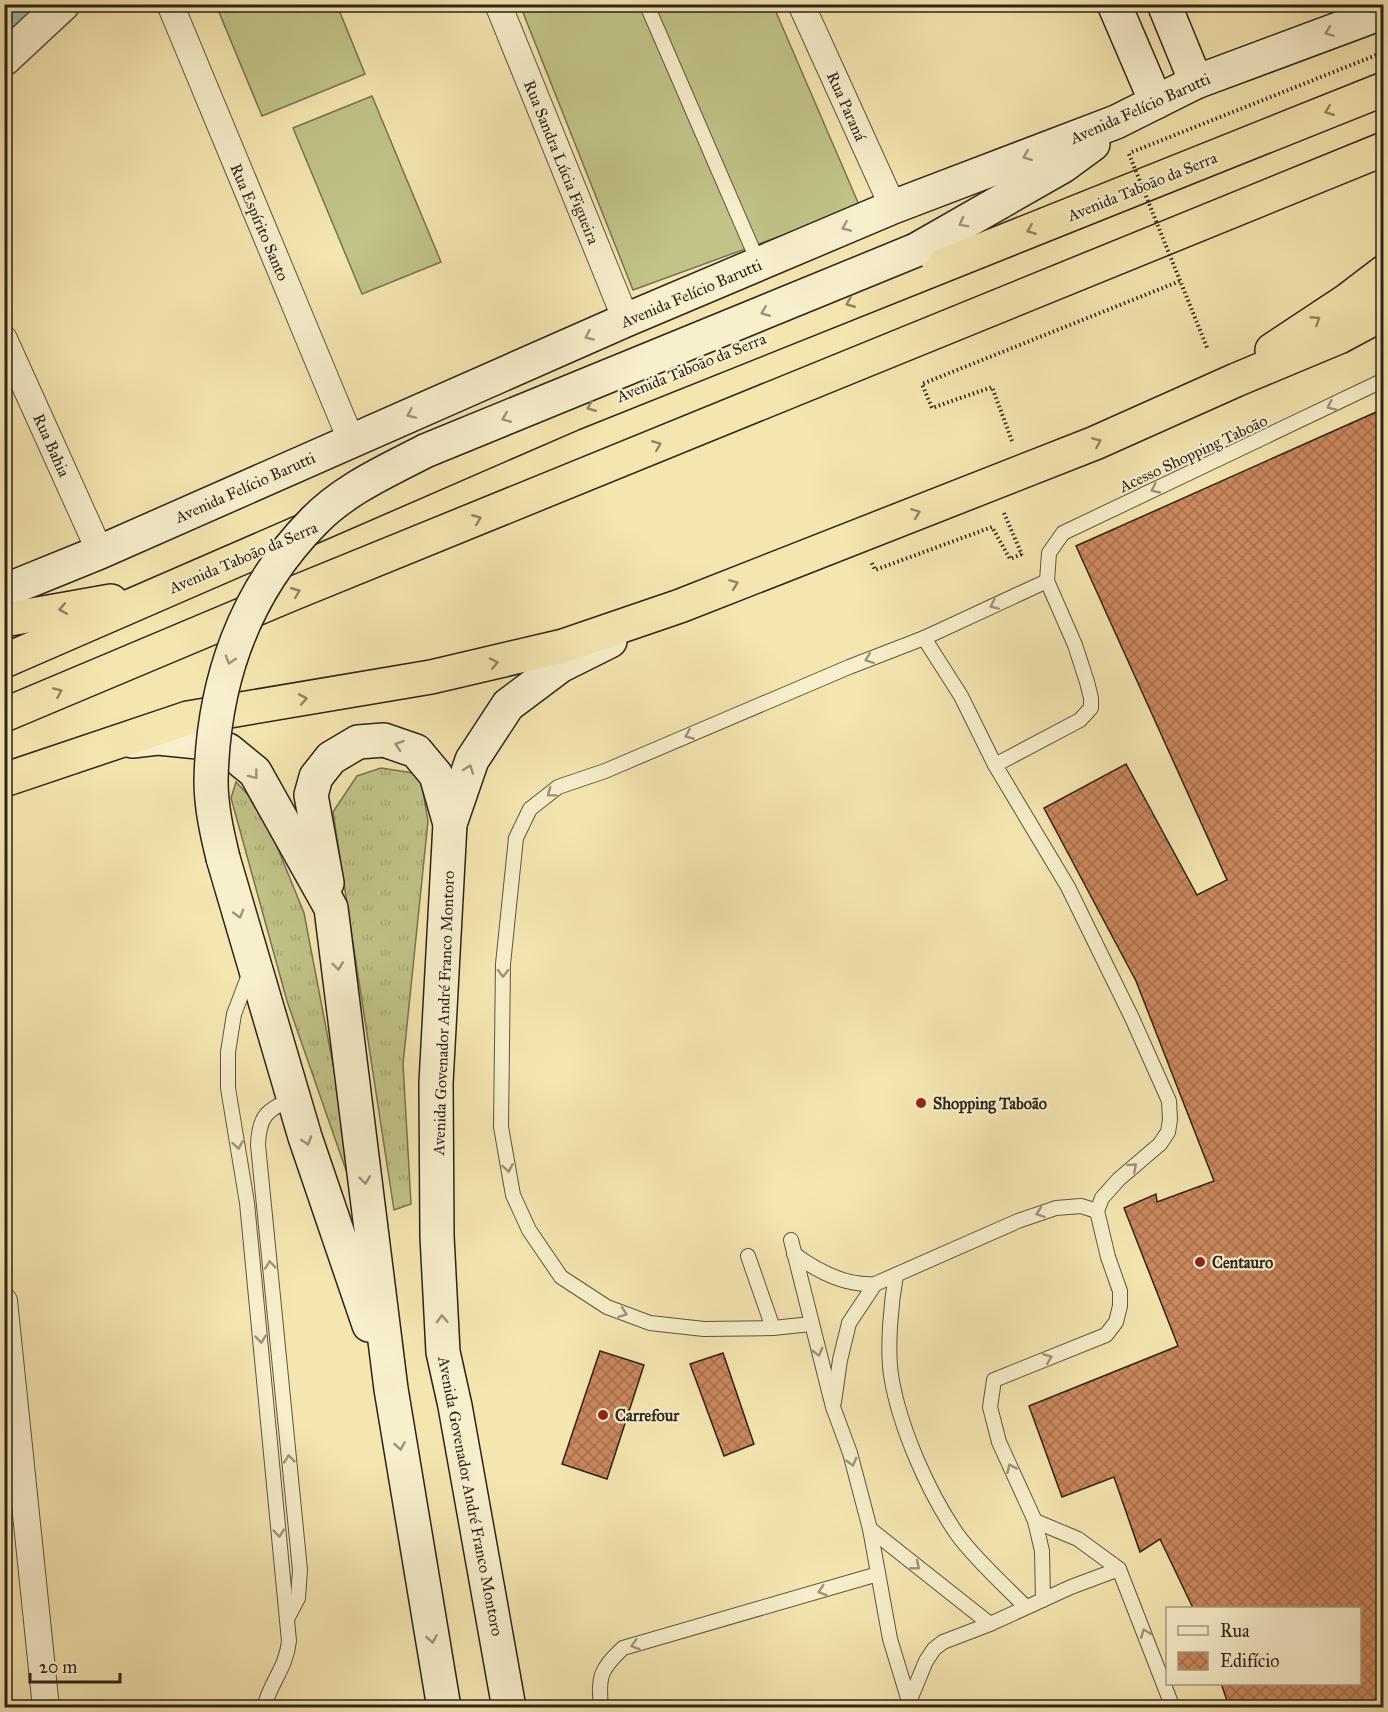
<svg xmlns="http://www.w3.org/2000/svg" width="1388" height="1712" font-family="'IM FELL Great Primer',serif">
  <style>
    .grass { fill: url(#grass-tufts); stroke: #777352; stroke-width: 1.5 }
    .garden { fill: #c1c388; stroke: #777352; stroke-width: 1.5 }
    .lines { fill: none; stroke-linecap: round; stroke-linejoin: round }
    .river { stroke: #9dbeb2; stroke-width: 54 }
    .building { fill: url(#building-cross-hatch); stroke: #2d231c; stroke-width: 1.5 }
    .service-casing { stroke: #5f5441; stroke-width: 16 }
    .minor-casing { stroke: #5f5441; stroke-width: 28 }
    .tertiary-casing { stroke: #5f5441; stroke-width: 36 }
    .secondary-casing { stroke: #2d231c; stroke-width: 36 }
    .motorway-casing { stroke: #2d231c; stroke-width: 36 }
    .path { stroke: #2d231c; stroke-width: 4; stroke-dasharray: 1.5 3; stroke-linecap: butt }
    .service { stroke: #f8efcc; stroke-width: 14 }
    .minor { stroke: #f8efcc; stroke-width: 26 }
    .tertiary { stroke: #f8efcc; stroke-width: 33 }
    .secondary { stroke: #f8efcc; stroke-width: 33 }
    .motorway { stroke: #f5e6b1; stroke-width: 33 }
    .secondary-bridge-casing { stroke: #2d231c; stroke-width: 36; stroke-linecap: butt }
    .path-bridge { stroke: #2d231c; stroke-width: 4; stroke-dasharray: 1.5 3; stroke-linecap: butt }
    .secondary-bridge { stroke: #f8efcc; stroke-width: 33 }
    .oneway { stroke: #9d937d }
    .oneway2 { stroke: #918466 }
    .poi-dot { fill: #8f2418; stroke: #f8efcc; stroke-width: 2 }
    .labels { text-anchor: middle; stroke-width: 4.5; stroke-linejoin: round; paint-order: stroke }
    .street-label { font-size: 16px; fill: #2d231c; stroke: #f8efcc }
    .poi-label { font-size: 16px; font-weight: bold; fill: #2d231c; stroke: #f8efcc; text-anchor: start }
  </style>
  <defs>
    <pattern id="grass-tufts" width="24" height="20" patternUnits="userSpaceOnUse" patternTransform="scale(1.5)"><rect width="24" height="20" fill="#c1c388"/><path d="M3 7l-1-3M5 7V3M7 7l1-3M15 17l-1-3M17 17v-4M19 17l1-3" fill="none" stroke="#a6a775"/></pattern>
    <pattern id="building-cross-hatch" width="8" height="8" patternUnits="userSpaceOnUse" patternTransform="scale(1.5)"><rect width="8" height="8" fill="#cb875e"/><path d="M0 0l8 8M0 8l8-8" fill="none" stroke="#a56e4d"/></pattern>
  </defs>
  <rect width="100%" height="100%" fill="#f5e6b1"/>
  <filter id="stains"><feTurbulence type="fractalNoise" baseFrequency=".00333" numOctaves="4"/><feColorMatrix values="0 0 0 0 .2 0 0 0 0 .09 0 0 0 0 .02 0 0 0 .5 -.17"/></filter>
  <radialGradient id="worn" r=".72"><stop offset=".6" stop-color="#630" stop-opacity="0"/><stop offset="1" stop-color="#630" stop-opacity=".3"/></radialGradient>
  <!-- grass -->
  <g class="grass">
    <polygon points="381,768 420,774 428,821 403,1064 411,1204 394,1210 333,812 357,776"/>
    <polygon points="236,782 251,798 276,844 304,913 362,1216 287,1001 231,798"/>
  </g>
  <!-- garden -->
  <g class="garden">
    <polygon points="216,5 337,5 365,74 262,116"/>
    <polygon points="520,5 773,5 860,207 633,290"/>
    <polygon points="372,96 441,262 362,294 293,128"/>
  </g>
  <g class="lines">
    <!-- river -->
    <polyline class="river" points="4,17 17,4"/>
  </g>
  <!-- building -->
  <g class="building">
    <polygon points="1383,409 1383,1707 1229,1707 1221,1683 1359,1683 1359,1608 1193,1608 1160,1539 1140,1552 1114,1477 1062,1497 1029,1406 1178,1346 1124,1208 1156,1194 1157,1202 1214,1181 1136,981 1044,808 1126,764 1197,895 1227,880 1076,546"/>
    <polygon points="600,1351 644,1365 607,1479 562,1464"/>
    <polygon points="723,1353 754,1444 724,1456 690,1364"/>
  </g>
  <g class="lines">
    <defs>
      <g id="service">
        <polyline points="649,10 759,264"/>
        <polyline points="924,638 961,696 995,765 1068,887 1132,1018 1169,1101 1170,1120 1168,1132 1160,1144 1119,1179 1102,1198 1097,1211 1108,1257 1120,1291 1120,1306 1116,1322 1106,1335 994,1380 990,1407 999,1442 1035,1521 1042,1551 1043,1600"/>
        <polyline points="995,765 1080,720 1091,708 1091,698 1087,682 1075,645 1047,581 1049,553 1063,533 1384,380"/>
        <path d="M250,972l-16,42 -6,38v36l19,115 42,438c-3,28 -19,41 -25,67"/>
        <polyline points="791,1240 833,1407 850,1453 870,1529 890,1639 911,1708"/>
        <path d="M794,1254c23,17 52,32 81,30l143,-63 38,-13 25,-2 16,5"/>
        <polyline points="748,1256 773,1328"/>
        <path d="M896,1275c-5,28 -9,71 -5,100 8,51 37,117 66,159 17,24 48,52 69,73"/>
        <polyline points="811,1324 773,1328 704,1329 650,1323 607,1307 561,1277 529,1230 513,1195 501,1127 503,964 516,838 530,809 558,787 605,771 849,667 924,638 1047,581"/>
        <polyline points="834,1402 840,1360 849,1323 875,1284"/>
        <polyline points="1035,1521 1078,1539 1119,1569 1173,1708"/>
        <polyline points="870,1529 990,1624"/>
        <path d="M287,1619l11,-21 2,-28 -42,-425c1,-29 9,-36 35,-46"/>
        <polyline points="909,1702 926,1661 934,1649 943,1642 990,1624 1071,1587 1119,1569"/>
        <path d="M601,1708c-3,-32 -1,-38 22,-60l255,-74"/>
      </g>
      <g id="minor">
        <polyline points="170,4 351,440"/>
        <polyline points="498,4 626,320"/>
        <polyline points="801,4 893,207"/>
        <polyline points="4,339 100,552"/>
        <polyline points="4,1301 46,1708"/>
      </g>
      <polyline id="tertiary" points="4,59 63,4"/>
      <g id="secondary">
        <polyline points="1114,4 1156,102"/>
        <polyline points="1164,4 1196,82"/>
        <polyline points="916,250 1063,166 1093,144"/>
        <polyline points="4,591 100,552 626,320 893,207 1116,122 1196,82 1384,12"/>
        <polyline points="132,741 158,738 208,743 228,750 255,772 331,908 391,1389 444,1708"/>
        <polyline points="223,858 305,1137 369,1325"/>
        <polyline points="327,883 311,795 316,777 331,758 358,742 384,740 416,751 436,775 450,824"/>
        <polyline points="509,1708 455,1406 443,1352 437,1236 436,1083 450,824 472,760 508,705 560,666 610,641"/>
      </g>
      <g id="motorway">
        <polyline points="1272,350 1346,301 1384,272"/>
        <polyline points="4,620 111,601"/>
        <polyline points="4,661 572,414 1384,89"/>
        <polyline points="4,715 294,593 1384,149"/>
        <polyline points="4,780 188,718 431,677 563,646 680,606 1095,443 1236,380 1339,337 1384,313"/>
      </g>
    </defs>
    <!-- service casing -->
    <use href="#service" class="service-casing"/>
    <!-- minor casing -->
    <use href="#minor" class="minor-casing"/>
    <!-- tertiary casing -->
    <use href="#tertiary" class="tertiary-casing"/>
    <!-- secondary casing -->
    <use href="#secondary" class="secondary-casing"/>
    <!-- motorway casing -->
    <use href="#motorway" class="motorway-casing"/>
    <!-- path -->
    <g class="path">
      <polyline points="1132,152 1384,52"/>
      <polyline points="1012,441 992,387 932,408 922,384 1180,281"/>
      <polyline points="1004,513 1022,555"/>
      <polyline points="872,563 875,570 992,527 1010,559 1022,554"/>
    </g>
    <!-- service -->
    <use href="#service" class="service"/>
    <!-- minor -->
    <use href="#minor" class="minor"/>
    <!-- tertiary -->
    <use href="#tertiary" class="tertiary"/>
    <!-- secondary -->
    <use href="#secondary" class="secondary"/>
    <!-- motorway -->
    <use href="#motorway" class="motorway"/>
    <defs>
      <path id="secondary-bridge" d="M223,858c-6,-25 -12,-51 -12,-77 2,-98 33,-189 103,-260 31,-32 73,-50 111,-70l491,-201"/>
    </defs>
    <!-- secondary-bridge casing -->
    <use href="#secondary-bridge" class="secondary-bridge-casing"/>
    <!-- path-bridge -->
    <polyline class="path-bridge" points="1129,154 1208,350"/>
    <!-- secondary-bridge -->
    <use href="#secondary-bridge" class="secondary-bridge"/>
  </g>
  <!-- one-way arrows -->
  <defs><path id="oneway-chevron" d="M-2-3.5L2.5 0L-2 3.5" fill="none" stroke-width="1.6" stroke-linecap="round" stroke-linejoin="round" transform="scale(1.5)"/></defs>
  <g class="oneway">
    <use href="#oneway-chevron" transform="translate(1329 32) rotate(160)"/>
    <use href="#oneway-chevron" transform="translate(1027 156) rotate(159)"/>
    <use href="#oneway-chevron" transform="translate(963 223) rotate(151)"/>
    <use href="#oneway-chevron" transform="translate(846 227) rotate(157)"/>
    <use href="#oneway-chevron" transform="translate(765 312) rotate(158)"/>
    <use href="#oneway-chevron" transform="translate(589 336) rotate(156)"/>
    <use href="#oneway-chevron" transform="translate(1331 406) rotate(155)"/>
    <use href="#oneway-chevron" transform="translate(411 414) rotate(156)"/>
    <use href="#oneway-chevron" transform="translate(506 418) rotate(158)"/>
    <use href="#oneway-chevron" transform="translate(1155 489) rotate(155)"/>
    <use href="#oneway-chevron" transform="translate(994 605) rotate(156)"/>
    <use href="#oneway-chevron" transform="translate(869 659) rotate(159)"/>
    <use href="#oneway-chevron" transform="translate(230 660) rotate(107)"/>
    <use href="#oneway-chevron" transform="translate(689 735) rotate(157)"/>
    <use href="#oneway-chevron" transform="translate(399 745) rotate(-161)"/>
    <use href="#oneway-chevron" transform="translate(469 769) rotate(-70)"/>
    <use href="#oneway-chevron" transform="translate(254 775) rotate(52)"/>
    <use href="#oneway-chevron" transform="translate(551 793) rotate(143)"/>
    <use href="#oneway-chevron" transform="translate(239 914) rotate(74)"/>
    <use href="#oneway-chevron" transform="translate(338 966) rotate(83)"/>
    <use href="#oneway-chevron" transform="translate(503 973) rotate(91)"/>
    <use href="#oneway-chevron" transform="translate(307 1141) rotate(72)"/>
    <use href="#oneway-chevron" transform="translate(238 1145) rotate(81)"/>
    <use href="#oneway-chevron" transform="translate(1133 1167) rotate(-41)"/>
    <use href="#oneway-chevron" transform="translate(508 1168) rotate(80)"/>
    <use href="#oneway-chevron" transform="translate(365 1180) rotate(83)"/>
    <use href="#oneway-chevron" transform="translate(1040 1213) rotate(161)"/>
    <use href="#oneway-chevron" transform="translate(270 1265) rotate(-96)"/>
    <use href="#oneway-chevron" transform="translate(623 1313) rotate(20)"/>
    <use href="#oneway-chevron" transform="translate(442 1319) rotate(-93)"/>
    <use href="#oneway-chevron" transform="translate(261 1339) rotate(84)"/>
    <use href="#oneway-chevron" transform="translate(818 1352) rotate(75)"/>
    <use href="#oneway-chevron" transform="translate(1048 1358) rotate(-22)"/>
    <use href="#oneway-chevron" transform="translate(400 1446) rotate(81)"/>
    <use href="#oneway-chevron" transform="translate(289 1459) rotate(-96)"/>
    <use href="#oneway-chevron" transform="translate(852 1462) rotate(75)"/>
    <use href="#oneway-chevron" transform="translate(1011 1468) rotate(-114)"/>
    <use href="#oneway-chevron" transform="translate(279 1533) rotate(85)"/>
    <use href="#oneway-chevron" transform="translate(916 1566) rotate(39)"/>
    <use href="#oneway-chevron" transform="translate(822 1591) rotate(163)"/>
    <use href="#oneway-chevron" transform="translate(1145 1633) rotate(-111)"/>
    <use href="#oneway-chevron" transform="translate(432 1639) rotate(81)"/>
    <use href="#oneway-chevron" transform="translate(635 1645) rotate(163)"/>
  </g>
  <g class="oneway2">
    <use href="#oneway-chevron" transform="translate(1329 111) rotate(158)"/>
    <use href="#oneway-chevron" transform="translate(1031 230) rotate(158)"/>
    <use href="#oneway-chevron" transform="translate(850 303) rotate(158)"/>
    <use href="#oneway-chevron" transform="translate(1316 320) rotate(-33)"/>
    <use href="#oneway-chevron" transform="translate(591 407) rotate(158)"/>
    <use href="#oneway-chevron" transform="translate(1097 442) rotate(-23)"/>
    <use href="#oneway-chevron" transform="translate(657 445) rotate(-22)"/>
    <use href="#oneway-chevron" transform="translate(916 513) rotate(-21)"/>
    <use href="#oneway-chevron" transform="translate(477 519) rotate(-22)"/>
    <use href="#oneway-chevron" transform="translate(734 584) rotate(-21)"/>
    <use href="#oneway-chevron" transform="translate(296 592) rotate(-22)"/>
    <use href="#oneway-chevron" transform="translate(63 609) rotate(170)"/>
    <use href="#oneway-chevron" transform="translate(494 663) rotate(-12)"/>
    <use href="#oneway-chevron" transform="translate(58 692) rotate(-23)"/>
    <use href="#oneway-chevron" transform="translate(303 699) rotate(-10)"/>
  </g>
  <!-- markers -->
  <g class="poi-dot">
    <circle cx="921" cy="1103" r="6"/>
    <circle cx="1200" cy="1262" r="6"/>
    <circle cx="603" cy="1415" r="6"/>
  </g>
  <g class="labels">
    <!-- street labels -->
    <g class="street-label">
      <text transform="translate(847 106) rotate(66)" y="6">Rua Paraná</text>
      <text transform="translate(1140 108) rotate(-24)" y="6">Avenida Felício Barutti</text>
      <text transform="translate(562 162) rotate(68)" y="6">Rua Sandra Lúcia Figueira</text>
      <text transform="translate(1142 186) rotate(-22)" y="6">Avenida Taboão da Serra</text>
      <text transform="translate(260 222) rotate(67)" y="6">Rua Espírito Santo</text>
      <text transform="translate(691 293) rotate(-23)" y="6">Avenida Felício Barutti</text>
      <text transform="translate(691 367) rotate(-22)" y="6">Avenida Taboão da Serra</text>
      <text transform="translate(52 445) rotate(66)" y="6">Rua Bahia</text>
      <text transform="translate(1193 453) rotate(-25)" y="6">Acesso Shopping Taboão</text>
      <text transform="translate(245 487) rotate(-24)" y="6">Avenida Felício Barutti</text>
      <text transform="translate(243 557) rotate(-23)" y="6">Avenida Taboão da Serra</text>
      <text transform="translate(443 1013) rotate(-88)" y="6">Avenida Govenador André Franco Montoro</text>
      <text transform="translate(471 1496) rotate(79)" y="6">Avenida Govenador André Franco Montoro</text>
    </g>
    <!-- poi labels -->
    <g class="poi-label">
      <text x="933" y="1109">Shopping Taboão</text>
      <text x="1212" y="1268">Centauro</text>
      <text x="615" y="1421">Carrefour</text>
    </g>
  </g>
  <!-- margin -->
  <rect width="1388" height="1712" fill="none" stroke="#f5e6b1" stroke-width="24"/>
  <rect x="6" y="6" width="1376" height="1700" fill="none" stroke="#2d231c" stroke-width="3"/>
  <rect x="12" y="12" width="1364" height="1688" fill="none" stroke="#2d231c" stroke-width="1.5"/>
  <!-- legend -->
  <rect x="1166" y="1607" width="195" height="78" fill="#f8efcc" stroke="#a79d86" stroke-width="1.5"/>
  <rect x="1178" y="1626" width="30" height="9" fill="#f8efcc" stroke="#a79d86" stroke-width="1.5"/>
  <text x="1220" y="1637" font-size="18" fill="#2d231c">Rua</text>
  <rect x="1178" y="1652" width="30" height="18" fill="url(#building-cross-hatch)" stroke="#a79d86" stroke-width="1.5"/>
  <text x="1220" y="1667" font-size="18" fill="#2d231c">Edifício</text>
  <!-- scale -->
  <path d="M30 1673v9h90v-9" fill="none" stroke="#2d231c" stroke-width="3"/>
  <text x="39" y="1673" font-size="18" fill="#2d231c" stroke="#f8efcc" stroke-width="4.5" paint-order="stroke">20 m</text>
  <rect width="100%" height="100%" filter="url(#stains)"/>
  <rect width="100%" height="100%" fill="url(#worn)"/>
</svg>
